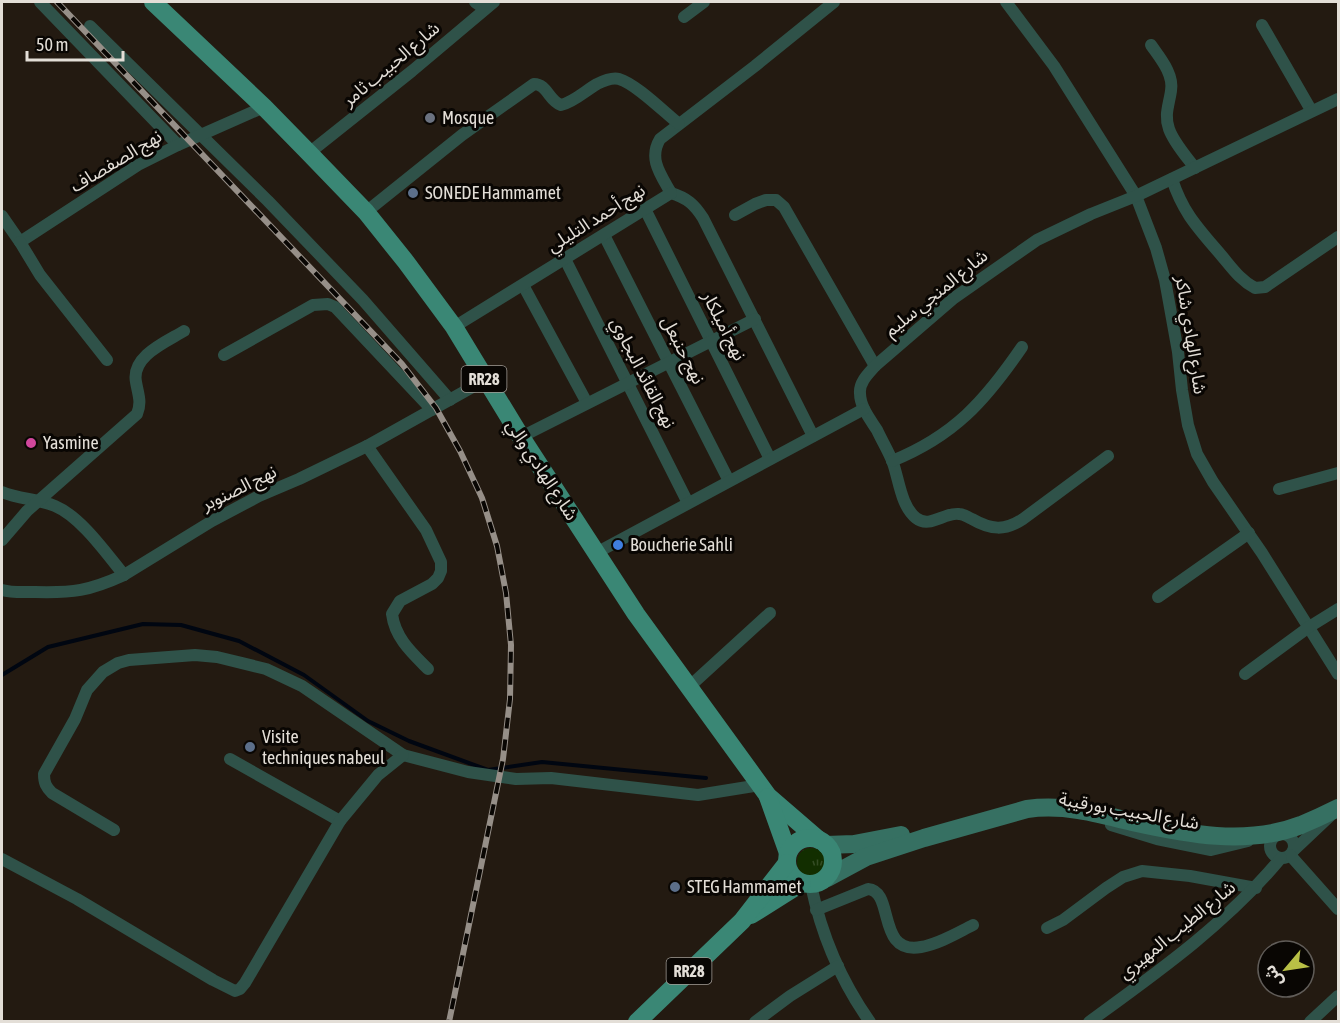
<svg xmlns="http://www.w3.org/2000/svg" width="1340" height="1023" font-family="'Asap Condensed','Noto Sans Arabic',sans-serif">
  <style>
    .grass { fill: url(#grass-tufts) }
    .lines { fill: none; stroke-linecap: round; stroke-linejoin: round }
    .stream { stroke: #000611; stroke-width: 4 }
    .street { stroke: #2f5249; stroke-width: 12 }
    .secondary { stroke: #367062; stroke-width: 18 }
    .primary { stroke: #3a8775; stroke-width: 18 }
    .rail-casing { stroke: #968f88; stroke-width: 6 }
    .rail { stroke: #090603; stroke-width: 4; stroke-dasharray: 11; stroke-linecap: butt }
    .worship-dot { fill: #6b7280; stroke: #090603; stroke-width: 2 }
    .service-dot { fill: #5c6f8a; stroke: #090603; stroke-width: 2 }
    .hotel-dot { fill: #d1479c; stroke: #090603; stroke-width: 2 }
    .shop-dot { fill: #3f7fe0; stroke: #090603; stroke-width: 2 }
    .labels { text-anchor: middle; stroke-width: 6; stroke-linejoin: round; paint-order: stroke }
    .shield { fill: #090603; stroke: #a29d97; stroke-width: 1.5 }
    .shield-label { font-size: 16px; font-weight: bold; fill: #e3ded7 }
    .street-label { font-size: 18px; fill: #e3ded7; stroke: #090603 }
    .poi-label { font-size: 18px; fill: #e3ded7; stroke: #090603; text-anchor: start }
  </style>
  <defs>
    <pattern id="grass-tufts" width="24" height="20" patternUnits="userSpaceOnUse" patternTransform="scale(1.5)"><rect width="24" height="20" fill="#122e00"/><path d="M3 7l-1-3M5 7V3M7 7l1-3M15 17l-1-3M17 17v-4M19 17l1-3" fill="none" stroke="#344c24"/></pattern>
  </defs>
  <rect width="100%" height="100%" fill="#231a11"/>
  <!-- grass -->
  <circle class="grass" cx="811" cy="862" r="14"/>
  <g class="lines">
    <!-- stream -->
    <polyline class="stream" points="2,675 48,647 143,624 181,625 239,641 304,675 368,721 409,741 488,770 542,762 706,778"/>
    <!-- street -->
    <g class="street">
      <polyline points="40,2 178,145"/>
      <polyline points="475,2 485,9"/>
      <polyline points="1006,2 1054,66 1136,196 1156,248 1165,280 1178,352 1182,390 1188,425 1197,454 1213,482 1262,553 1338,674"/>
      <polyline points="684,17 704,2"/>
      <polyline points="1262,25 1311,110"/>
      <polyline points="90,26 268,201 363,300 450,400"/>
      <path d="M1151,45c9,13 23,29 20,46 -2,14 -7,24 -2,38 5,14 17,27 26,39"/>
      <polyline points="309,153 412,71 494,2"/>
      <path d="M1172,179c11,34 26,49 49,76 11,13 19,25 34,33l10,-1 73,-50"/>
      <path d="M671,193c16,5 23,11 32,25l110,218"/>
      <path d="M671,193c-10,-18 -23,-34 -11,-54l95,-73 79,-64"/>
      <polyline points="645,209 770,459"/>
      <path d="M366,212l96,-77 72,-51c13,0 15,17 27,21 13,-3 24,-14 36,-21 6,-3 15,-7 22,-5 17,5 45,33 60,45"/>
      <polyline points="735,215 755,204 766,200 776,200 784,207 875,366"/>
      <polyline points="2,216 20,242 138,165 178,145 264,107"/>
      <polyline points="604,235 729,481"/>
      <polyline points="20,242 40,275 107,360"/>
      <polyline points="565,259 688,503"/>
      <polyline points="523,285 587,403"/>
      <polyline points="454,327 671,193"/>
      <polyline points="224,355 313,305 328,304 335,307 432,410"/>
      <polyline points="521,437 755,319"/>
      <path d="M367,446l59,84 15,32v9l-3,7 -6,6 -32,17 -8,13c3,24 20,39 36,55"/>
      <path d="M1108,456l-85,63c-18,12 -32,11 -51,0 -5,-2 -8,-5 -13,-5 -15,-2 -29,15 -43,4 -15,-12 -17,-38 -23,-55 -4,-11 -11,-22 -16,-33 -7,-11 -17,-23 -17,-37 -1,-11 9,-20 15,-27l79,-68 83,-58 54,-26 45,-18 202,-97"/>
      <path d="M892,461c62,-25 93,-60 130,-114"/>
      <polyline points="1279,489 1338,473"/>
      <path d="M2,492c17,7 36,7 53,14 26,11 51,47 69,69"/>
      <path d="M2,540l25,-29 110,-97c5,-12 1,-20 -1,-32 -5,-26 30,-40 48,-51"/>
      <polyline points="596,553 864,409"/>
      <path d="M2,590c10,3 22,2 33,2 38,1 54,-1 89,-17l88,-54 47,-25 40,-17 68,-33 118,-66"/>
      <polyline points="1158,597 1249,533"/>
      <polyline points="1245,674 1309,627 1338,609"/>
      <polyline points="690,686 770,613"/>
      <polyline points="230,759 340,821"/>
      <polyline points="1111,825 1157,839 1211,850 1248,841"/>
      <path d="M114,830l-62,-37c-6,-6 -8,-10 -8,-19l31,-55 12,-29 16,-18 15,-9 11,-3 66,-5 22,2 49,12 36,17 101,69 65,17 48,7 35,-1 147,17 62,-10"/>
      <circle cx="1282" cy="846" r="12"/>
      <polyline points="1293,851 1329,817"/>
      <polyline points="1290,855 1338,909"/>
      <polyline points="2,859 77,899 213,980 235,991 240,989 245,983 340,821 378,775 403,755"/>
      <path d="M811,885c10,48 30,96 59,137"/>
      <path d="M816,910l52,-21c27,2 8,66 53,58 18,-3 36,-14 52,-22"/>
      <polyline points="1047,928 1063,920 1106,888 1123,877 1142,871 1190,876 1256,888"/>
      <polyline points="755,1022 790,996 838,966"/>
      <path d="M1089,1022c69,-50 138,-99 192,-164"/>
      <polyline points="1310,1022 1338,996"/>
    </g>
    <!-- secondary -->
    <g class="secondary">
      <polyline points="826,845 854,844 901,835"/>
      <path d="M827,878l39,-21 58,-19 103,-29c37,-5 70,4 105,13 54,12 115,24 169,3 12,-5 25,-11 37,-17"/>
    </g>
    <!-- primary -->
    <g class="primary">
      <polyline points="153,2 264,107 309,153 366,212 406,262 454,327 521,437 636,614 768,796 819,840"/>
      <polyline points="768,797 788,853"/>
      <circle cx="810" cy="861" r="23"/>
      <polyline points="751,915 802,883"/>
      <polyline points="637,1022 742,921 787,863"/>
    </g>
    <defs>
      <polyline id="rail" points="57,2 402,364 436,408 460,451 482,498 497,546 506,593 511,645 510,699 503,759 449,1022"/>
    </defs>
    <!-- rail casing -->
    <use href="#rail" class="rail-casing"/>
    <!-- rail -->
    <use href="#rail" class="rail"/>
  </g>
  <!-- markers -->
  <circle class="worship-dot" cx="430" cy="118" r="6"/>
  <g class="service-dot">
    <circle cx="413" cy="193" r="6"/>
    <circle cx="250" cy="747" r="6"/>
    <circle cx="675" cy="887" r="6"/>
  </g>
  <circle class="hotel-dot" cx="31" cy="443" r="6"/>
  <circle class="shop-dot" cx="618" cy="545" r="6"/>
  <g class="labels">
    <!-- shield labels -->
    <g class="shield">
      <rect x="461.5" y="366" width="45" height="26" rx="4.5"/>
      <rect x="666.5" y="958" width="45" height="26" rx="4.5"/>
    </g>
    <g class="shield-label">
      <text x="484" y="385">RR28</text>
      <text x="689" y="977">RR28</text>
    </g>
    <!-- street labels -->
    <g class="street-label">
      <text transform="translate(391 64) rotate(-40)" y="6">شارع الحبيب ثامر</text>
      <text transform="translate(116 161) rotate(-31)" y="6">نهج الصفصاف</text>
      <text transform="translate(596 218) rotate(-32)" y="6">نهج أحمد التليلي</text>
      <text transform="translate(936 293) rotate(-39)" y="6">شارع المنجي سليم</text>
      <text transform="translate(724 326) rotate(63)" y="6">نهج أميلكار</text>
      <text transform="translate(1191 335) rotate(81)" y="6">شارع الهادي شاكر</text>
      <text transform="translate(683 350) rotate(63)" y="6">نهج حنبعل</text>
      <text transform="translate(643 373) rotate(63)" y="6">نهج القائد البجاوي</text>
      <text transform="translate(542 470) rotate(57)" y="6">شارع الهادي والي</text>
      <text transform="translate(239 488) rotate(-26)" y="6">نهج الصنوبر</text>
      <text transform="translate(1129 811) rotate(10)" y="6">شارع الحبيب بورقيبة</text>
      <text transform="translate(1177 930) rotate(-39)" y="6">شارع الطيب المهيري</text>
    </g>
    <!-- poi labels -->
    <g class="poi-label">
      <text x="442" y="124">Mosque</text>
      <text x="425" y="199">SONEDE Hammamet</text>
      <text x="43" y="449">Yasmine</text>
      <text x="630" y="551">Boucherie Sahli</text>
      <text x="262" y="743">Visite<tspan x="262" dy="21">techniques nabeul</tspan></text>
      <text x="687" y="893">STEG Hammamet</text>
    </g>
  </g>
  <!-- border -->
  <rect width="1340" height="1023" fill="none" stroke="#e3ded7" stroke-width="6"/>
  <!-- north arrow -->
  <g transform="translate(1286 969) rotate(241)"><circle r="28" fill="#090603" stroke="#605c58" stroke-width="1.5"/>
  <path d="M0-4.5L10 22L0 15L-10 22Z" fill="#b9c046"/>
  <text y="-9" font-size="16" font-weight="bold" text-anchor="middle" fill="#e3ded7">ش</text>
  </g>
  <!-- scale -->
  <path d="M27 51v9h96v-9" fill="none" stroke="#e3ded7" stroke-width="3"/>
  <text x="36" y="51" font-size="18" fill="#e3ded7" stroke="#090603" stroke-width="4.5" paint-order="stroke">50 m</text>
</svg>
